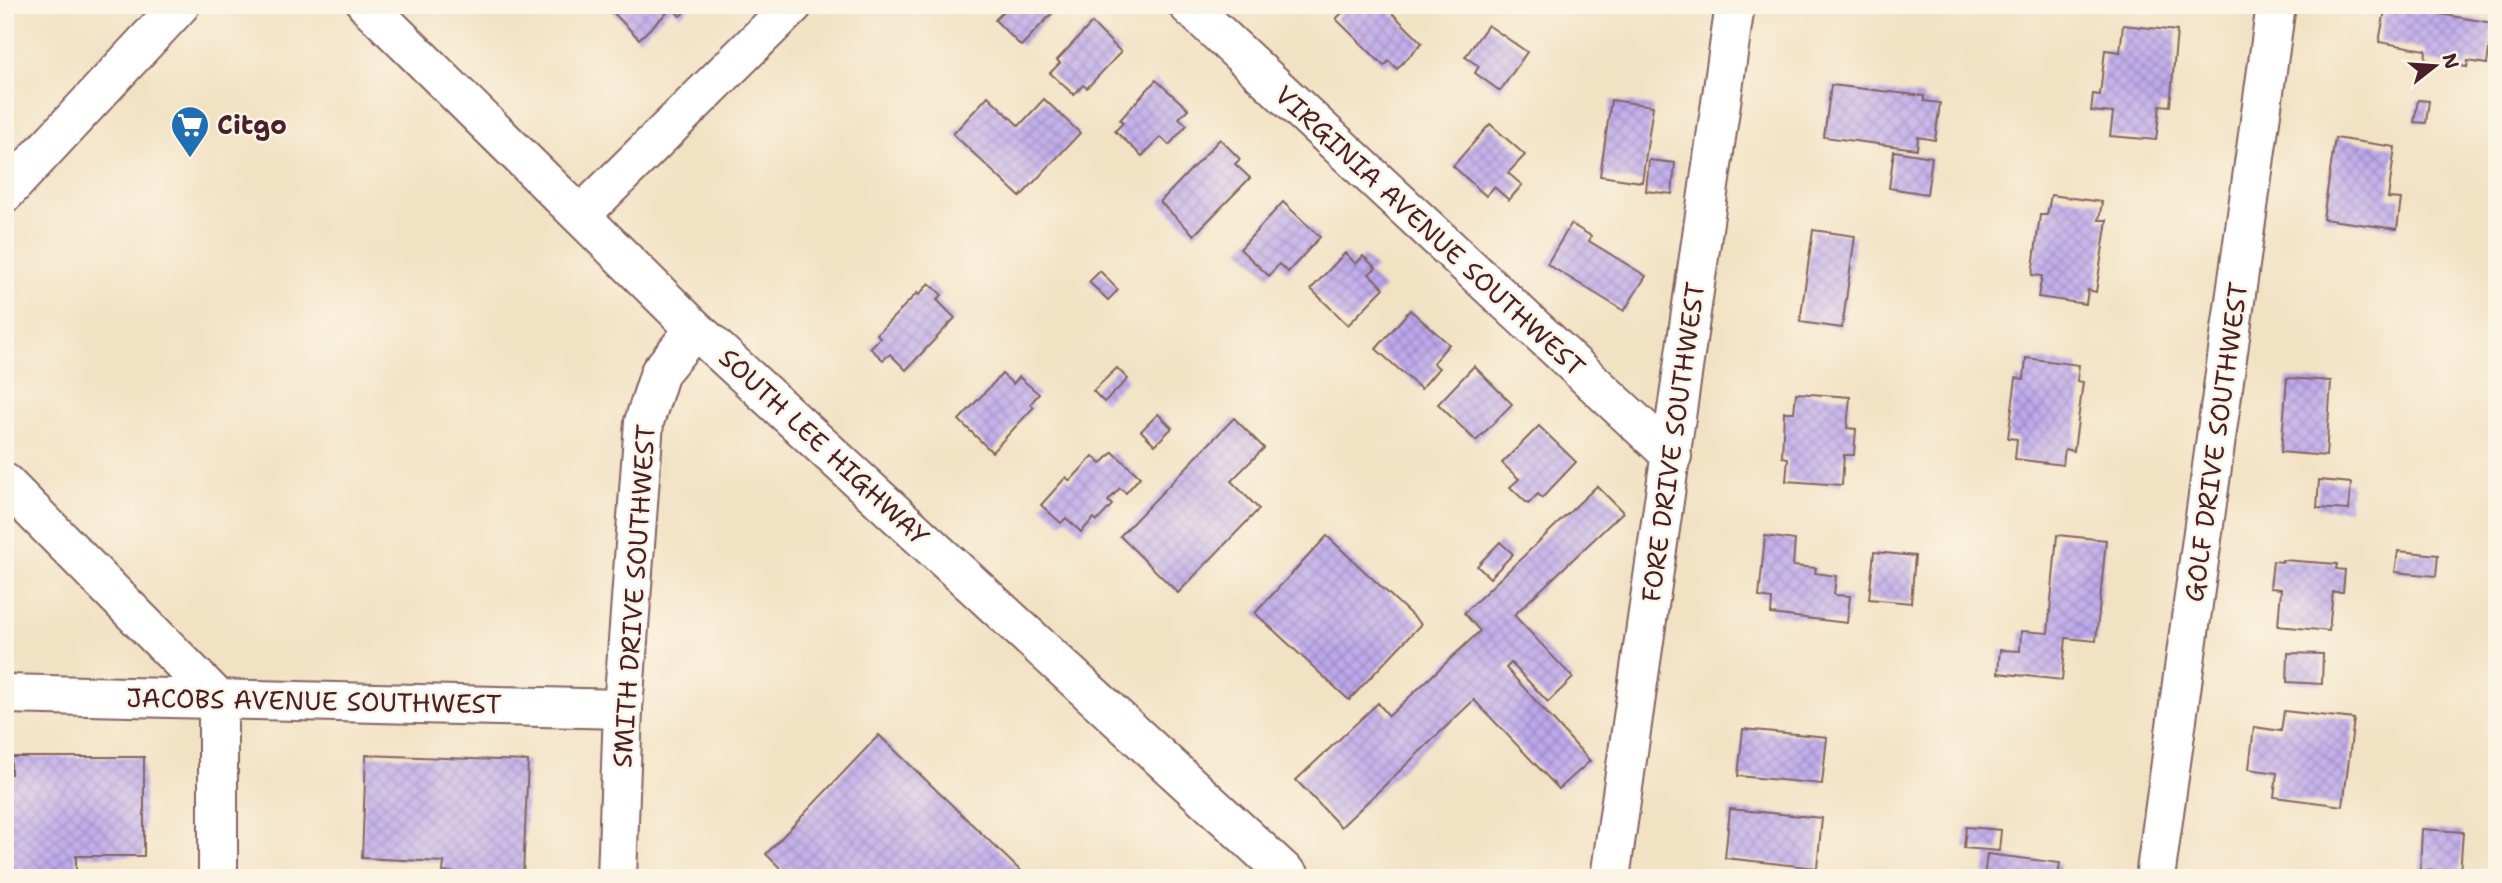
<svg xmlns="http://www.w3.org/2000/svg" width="2502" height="883" font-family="'Shantell Sans',sans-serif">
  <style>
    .building { fill: url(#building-cross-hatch) }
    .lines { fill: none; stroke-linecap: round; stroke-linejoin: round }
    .minor-casing { stroke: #856361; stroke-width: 42 }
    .major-casing { stroke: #856361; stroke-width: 42 }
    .minor { stroke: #fff; stroke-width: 38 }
    .major { stroke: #fff; stroke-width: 38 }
    .labels { text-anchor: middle; stroke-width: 5; stroke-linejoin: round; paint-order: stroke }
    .poi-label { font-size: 26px; font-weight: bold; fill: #4a1f2b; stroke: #fcf5e5; text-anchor: start }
    .street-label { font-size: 26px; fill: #4a1f2b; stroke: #fcf5e5 }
  </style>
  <defs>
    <pattern id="building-cross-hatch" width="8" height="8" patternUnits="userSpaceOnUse" patternTransform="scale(1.75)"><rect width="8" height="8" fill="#bca8ec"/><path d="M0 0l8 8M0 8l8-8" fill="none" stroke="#9b88bf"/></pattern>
  </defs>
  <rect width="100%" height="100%" fill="#fcf5e5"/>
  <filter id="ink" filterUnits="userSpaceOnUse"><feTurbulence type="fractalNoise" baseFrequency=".0143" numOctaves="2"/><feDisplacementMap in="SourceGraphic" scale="14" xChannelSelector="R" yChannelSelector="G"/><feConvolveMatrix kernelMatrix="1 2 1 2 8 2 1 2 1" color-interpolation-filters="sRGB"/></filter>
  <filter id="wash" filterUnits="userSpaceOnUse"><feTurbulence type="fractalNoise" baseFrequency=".00686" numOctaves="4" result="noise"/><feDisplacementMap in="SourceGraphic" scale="28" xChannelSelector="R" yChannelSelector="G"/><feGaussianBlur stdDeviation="1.57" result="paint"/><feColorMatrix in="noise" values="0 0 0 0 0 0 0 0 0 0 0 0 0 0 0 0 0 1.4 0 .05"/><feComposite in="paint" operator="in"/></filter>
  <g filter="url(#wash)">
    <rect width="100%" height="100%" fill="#f2e2c4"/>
    <g id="blocks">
      <!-- building -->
      <g class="building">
        <polygon points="606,5 692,5 680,16 672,8 639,39"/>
        <polygon points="1000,5 1060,5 1021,46 995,20 1003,12 998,8"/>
        <polygon points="1350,5 1384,5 1422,43 1397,69 1389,61 1384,66 1336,19"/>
        <polygon points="2386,5 2493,23 2487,64 2468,61 2467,67 2425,60 2426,50 2379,42"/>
        <polygon points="1092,23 1121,52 1087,88 1083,85 1074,95 1050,73 1060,63 1057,60"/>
        <polygon points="1488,25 1527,52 1500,91 1475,73 1479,66 1465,57"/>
        <polygon points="2123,25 2177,31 2170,106 2160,105 2156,140 2110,136 2113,113 2091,111 2093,94 2100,95 2105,50 2120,52"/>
        <polygon points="1156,80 1188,109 1179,118 1187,125 1169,145 1161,137 1142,156 1115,131 1123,123 1120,120"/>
        <polygon points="1831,85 1924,96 1924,101 1940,103 1935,140 1918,137 1917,149 1824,137"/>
        <polygon points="988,96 1019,126 1044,99 1080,133 1020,197 953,134"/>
        <polygon points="1611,100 1653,106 1642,182 1600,176"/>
        <polygon points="2418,100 2429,101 2426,123 2414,122"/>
        <polygon points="1490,124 1525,155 1508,173 1522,185 1509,200 1494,187 1486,196 1453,166"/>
        <polygon points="2335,138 2395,147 2388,198 2401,199 2397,229 2323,219"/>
        <polygon points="1220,139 1240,159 1235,164 1250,178 1194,235 1160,202"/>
        <polygon points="1894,151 1932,157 1927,194 1889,188"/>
        <polygon points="1649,160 1675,163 1672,194 1646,191"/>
        <polygon points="2051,195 2102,202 2099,220 2107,220 2096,292 2088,290 2086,304 2038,297 2042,276 2032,275 2040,215 2047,215"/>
        <polygon points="1283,202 1320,237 1288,272 1279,264 1269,276 1240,249"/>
        <polygon points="1571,224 1591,236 1589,241 1646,276 1624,311 1547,264"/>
        <polygon points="1813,230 1855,236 1842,328 1800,322"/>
        <polygon points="1345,253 1356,264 1363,256 1376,268 1369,274 1384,288 1348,325 1311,289"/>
        <polygon points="1100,271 1118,290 1108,300 1089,282"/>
        <polygon points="929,283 942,295 937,300 955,318 906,370 890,354 883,360 870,348 880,338 877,334 917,293 919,295"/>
        <polygon points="1410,310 1449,344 1433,363 1439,368 1421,389 1376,349"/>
        <polygon points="2026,358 2079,365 2077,381 2083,382 2074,451 2065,449 2063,465 2015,459 2017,439 2008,438 2016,378 2024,379"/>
        <polygon points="1474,366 1512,404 1476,441 1438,404"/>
        <polygon points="1117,368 1128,379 1104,402 1093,391"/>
        <polygon points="1002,374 1013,384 1019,377 1039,394 1030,404 1034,407 992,452 959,420"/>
        <polygon points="2287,378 2331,381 2326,456 2281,452"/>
        <polygon points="1796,393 1850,397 1847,428 1856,429 1854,455 1844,455 1842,485 1786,481 1788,458 1782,457 1784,412 1794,412"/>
        <polygon points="1158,414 1172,428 1155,445 1141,431"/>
        <polygon points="1234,418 1264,448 1231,481 1259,509 1178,593 1120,536"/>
        <polygon points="1539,426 1576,462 1542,498 1538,494 1528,504 1510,487 1519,479 1502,463"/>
        <polygon points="1113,452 1140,477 1126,493 1120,488 1108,501 1112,505 1097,521 1094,518 1081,532 1066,518 1061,523 1041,505 1066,477 1070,481 1093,456 1101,464"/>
        <polygon points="2319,480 2351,483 2349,510 2317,508"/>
        <polygon points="1597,486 1623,512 1514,615 1573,678 1548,702 1511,663 1506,668 1590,761 1559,789 1474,700 1341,827 1296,780 1378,703 1389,716 1480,631 1464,613"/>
        <polygon points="2057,535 2106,540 2096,641 2066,638 2062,680 1998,673 2000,650 2020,651 2021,631 2048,633"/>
        <polygon points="1327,536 1421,624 1349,700 1255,613"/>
        <polygon points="1765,536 1795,540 1793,566 1816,568 1815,573 1836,576 1834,595 1850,596 1847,623 1771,614 1772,599 1759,597"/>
        <polygon points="1500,542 1513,554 1490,578 1477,566"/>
        <polygon points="2398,551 2438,555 2436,576 2395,572"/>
        <polygon points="1874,552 1915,556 1911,603 1869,599"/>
        <polygon points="2282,560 2337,564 2336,569 2345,570 2343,592 2333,592 2329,631 2278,626 2281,589 2270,588 2273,561 2282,562"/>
        <polygon points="2288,653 2323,654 2322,684 2287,682"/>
        <polygon points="2284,711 2354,719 2343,806 2274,797 2277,773 2249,769 2254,727 2281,731"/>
        <polygon points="1743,729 1827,737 1822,784 1738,776"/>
        <polygon points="879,735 1028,878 790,878 766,854"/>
        <polygon points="366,755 528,761 523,876 443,872 444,862 362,858"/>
        <polygon points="11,757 144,757 144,856 76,856 76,878 5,878 5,774 11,774"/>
        <polygon points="1730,809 1822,818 1817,868 1725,858"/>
        <polygon points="1966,827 2001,830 1999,851 1964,848"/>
        <polygon points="2422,829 2463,832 2460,873 2420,870"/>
        <polygon points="1987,854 2060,863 2058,878 1984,878"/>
      </g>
    </g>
  </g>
  <g filter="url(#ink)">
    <use href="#blocks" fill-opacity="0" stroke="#856361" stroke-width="2"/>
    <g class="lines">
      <defs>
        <g id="minor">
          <polyline points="1188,5 1672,456"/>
          <polyline points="5,193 180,5"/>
          <polyline points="581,215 793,5"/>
          <polyline points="5,483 218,699 218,878"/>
          <polyline points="5,694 623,709"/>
          <polyline points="617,878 623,709 644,422 660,372 695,329"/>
          <polyline points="1610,878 1735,5"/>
          <polyline points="2155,878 2276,5"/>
        </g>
        <polyline id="major" points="367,5 695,329 1291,878"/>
      </defs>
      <!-- minor casing -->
      <use href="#minor" class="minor-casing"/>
      <!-- major casing -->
      <use href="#major" class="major-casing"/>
      <!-- minor -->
      <use href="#minor" class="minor"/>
      <!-- major -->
      <use href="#major" class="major"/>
    </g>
  </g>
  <!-- icons -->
  <defs>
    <symbol id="supermarket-pin" viewBox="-11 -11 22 30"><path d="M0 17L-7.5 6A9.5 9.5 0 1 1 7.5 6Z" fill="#1f6fb2" stroke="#fcf5e5"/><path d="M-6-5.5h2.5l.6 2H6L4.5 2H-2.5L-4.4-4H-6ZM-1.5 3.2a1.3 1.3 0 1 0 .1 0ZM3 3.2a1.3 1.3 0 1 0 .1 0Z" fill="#fff"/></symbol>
  </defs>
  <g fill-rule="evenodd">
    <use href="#supermarket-pin" x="168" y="103" width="44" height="60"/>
  </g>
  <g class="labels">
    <!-- poi labels -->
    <g class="poi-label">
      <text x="217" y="134">Citgo</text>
    </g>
    <!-- street labels -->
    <g class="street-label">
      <text transform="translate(1430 231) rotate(43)" y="9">VIRGINIA AVENUE SOUTHWEST</text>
      <text transform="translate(1673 442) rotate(-82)" y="9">FORE DRIVE SOUTHWEST</text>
      <text transform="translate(2216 442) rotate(-82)" y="9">GOLF DRIVE SOUTHWEST</text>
      <text transform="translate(824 447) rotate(43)" y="9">SOUTH LEE HIGHWAY</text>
      <text transform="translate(634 596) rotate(-86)" y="9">SMITH DRIVE SOUTHWEST</text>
      <text transform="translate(314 701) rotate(1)" y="9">JACOBS AVENUE SOUTHWEST</text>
    </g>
  </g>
  <!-- margin -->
  <rect width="2502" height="883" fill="none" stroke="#fcf5e5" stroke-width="28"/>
  <!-- north arrow -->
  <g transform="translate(2435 66) rotate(73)" stroke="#fcf5e5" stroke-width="5" paint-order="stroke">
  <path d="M0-5L12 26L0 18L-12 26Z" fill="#4a1f2b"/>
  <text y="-10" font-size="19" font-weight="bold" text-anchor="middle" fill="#4a1f2b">N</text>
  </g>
</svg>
